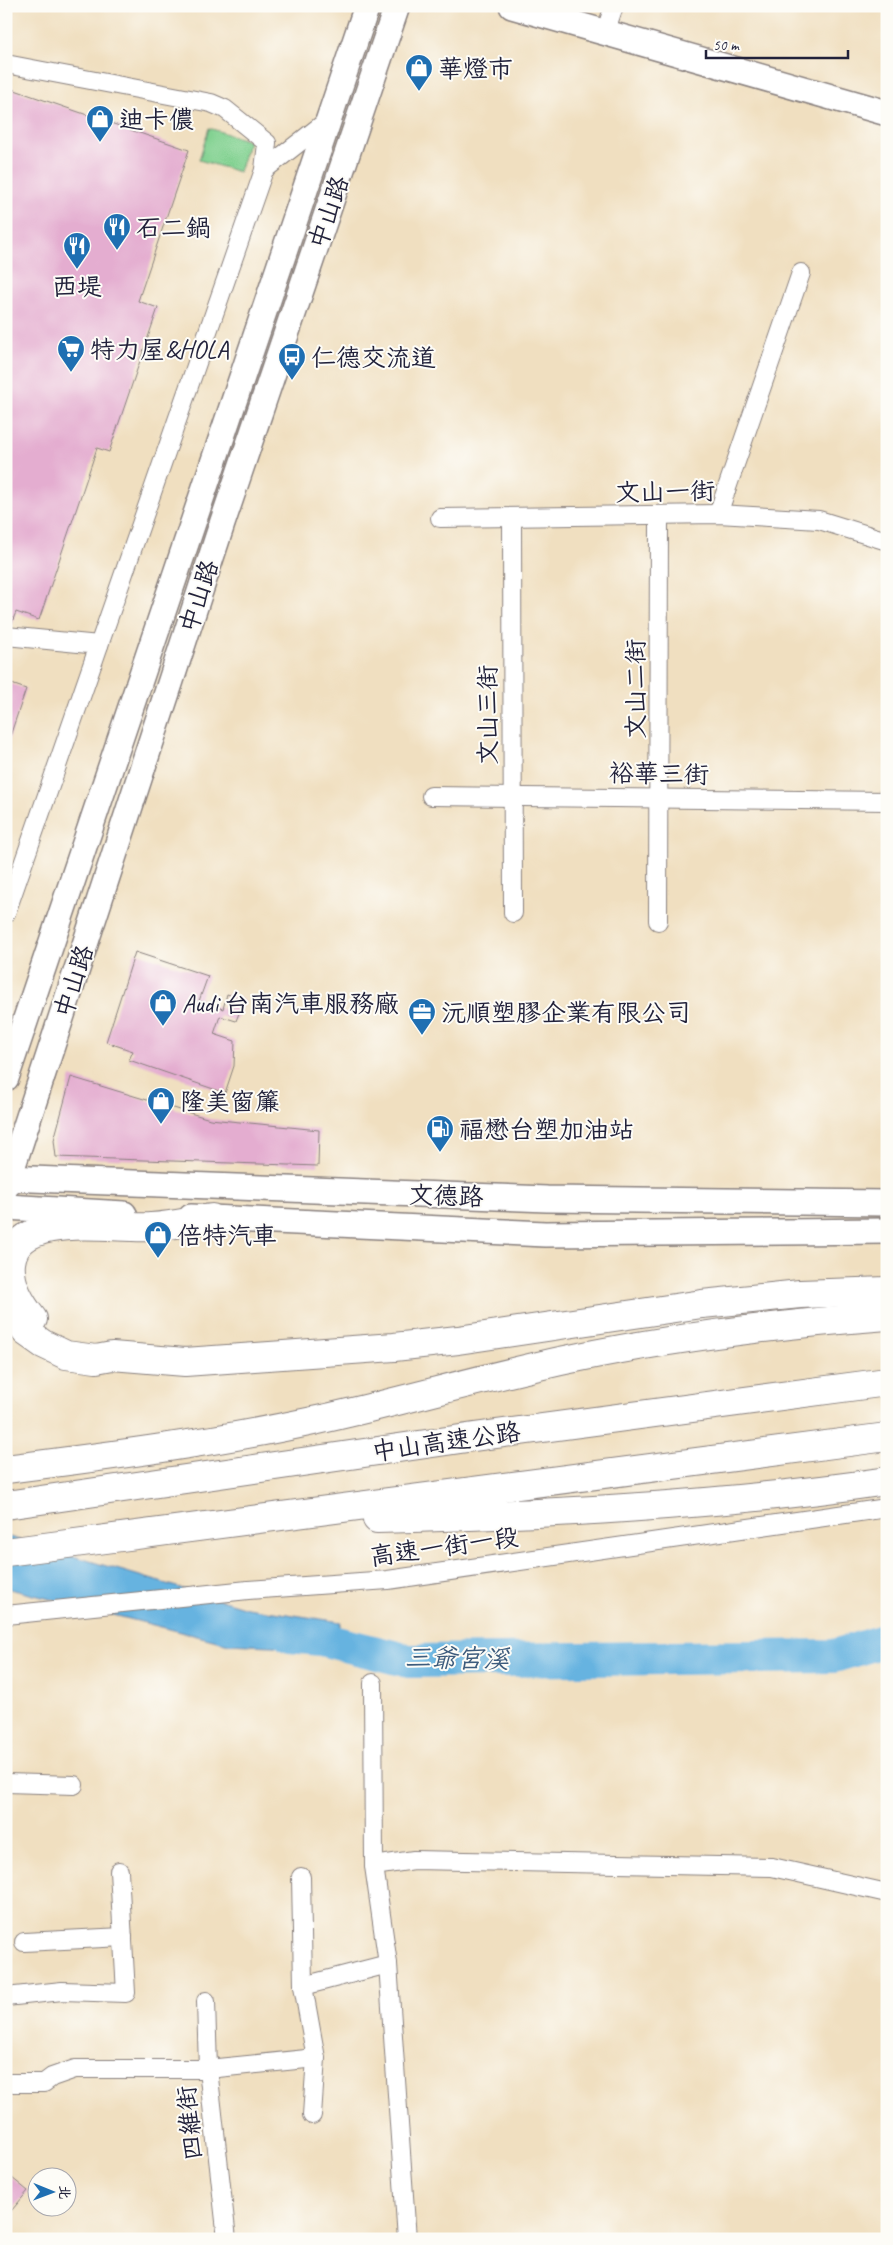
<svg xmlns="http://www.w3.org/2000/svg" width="893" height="2245" font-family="Caveat,'LXGW WenKai TC',sans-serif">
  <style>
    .green { fill: #83d292; stroke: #527a66 }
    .water { fill: #66b3e0; stroke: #446a8e }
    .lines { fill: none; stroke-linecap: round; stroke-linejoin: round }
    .river { stroke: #66b3e0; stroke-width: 34 }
    .building { fill: #e4add0 }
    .street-casing { stroke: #89807e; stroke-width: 20 }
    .secondary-casing { stroke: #89807e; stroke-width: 28 }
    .highway-casing { stroke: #89807e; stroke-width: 30 }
    .street { stroke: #fff; stroke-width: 18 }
    .secondary { stroke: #fff; stroke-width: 25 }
    .highway { stroke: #fff; stroke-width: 28 }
    .labels { text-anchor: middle; stroke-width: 4; stroke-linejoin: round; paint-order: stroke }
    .poi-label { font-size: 25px; fill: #22223b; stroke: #fdfcf7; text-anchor: start }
    .street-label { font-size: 25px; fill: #22223b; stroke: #fdfcf7 }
    .water-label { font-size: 26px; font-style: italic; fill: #3d5c7d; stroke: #fdfcf7 }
  </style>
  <rect width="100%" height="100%" fill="#fdfcf7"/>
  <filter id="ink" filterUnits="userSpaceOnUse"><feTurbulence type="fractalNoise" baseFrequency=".02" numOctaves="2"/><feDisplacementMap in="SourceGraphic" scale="10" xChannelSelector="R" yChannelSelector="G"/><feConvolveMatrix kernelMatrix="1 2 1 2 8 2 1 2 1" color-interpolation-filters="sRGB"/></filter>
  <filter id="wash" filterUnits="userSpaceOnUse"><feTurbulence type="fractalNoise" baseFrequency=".0096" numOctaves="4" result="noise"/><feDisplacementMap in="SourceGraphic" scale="20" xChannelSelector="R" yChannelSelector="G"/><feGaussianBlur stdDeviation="1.12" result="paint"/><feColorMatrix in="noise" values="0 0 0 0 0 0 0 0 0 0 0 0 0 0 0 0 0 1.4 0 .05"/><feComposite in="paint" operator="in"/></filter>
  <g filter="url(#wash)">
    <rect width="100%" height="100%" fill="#f0dfc0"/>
    <!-- green -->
    <polygon class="green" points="209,128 249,141 239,172 199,160"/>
    <!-- water -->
    <polygon class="water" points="6,1536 247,1608 341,1622 333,1649 229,1644 6,1588"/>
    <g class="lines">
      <!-- river -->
      <polyline class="river" points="290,1636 321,1639 409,1661 834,1656 887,1640"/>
    </g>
    <g id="blocks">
      <!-- building -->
      <g class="building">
        <polygon points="6,87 189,150 138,301 158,308 109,452 97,448 39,620 16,612 11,625 6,623"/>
        <polygon points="6,682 26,689 7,745 6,745"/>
        <polygon points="135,952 208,976 199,1001 223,1009 227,994 244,1000 236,1021 220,1016 214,1034 235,1041 234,1066 225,1093 129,1060 133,1051 106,1042"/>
        <polygon points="71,1077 210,1119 319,1130 318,1166 56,1157 54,1140"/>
        <polygon points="6,2173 28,2191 6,2217"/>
      </g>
    </g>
  </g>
  <g filter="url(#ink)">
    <use href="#blocks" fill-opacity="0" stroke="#89807e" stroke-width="1"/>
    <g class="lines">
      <defs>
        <g id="street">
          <polyline points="605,33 614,6"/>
          <polyline points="6,64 211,103 225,109 267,143 264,170"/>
          <polyline points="718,514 801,273"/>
          <polyline points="440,518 718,514 819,520 887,541"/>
          <polyline points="512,518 513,913"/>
          <polyline points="6,636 99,645"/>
          <polyline points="431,796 887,801"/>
          <polyline points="6,913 264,170 328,120"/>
          <polyline points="658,921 659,517"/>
          <polyline points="6,1615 248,1590 388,1580 887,1508"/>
          <polyline points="373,1683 374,1866 388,1964 407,2239"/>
          <polyline points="6,1783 74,1785"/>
          <polyline points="374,1866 414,1860 772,1867 887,1893"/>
          <polyline points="301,1877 303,1986 316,2058 312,2115"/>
          <polyline points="24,1942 123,1937"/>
          <polyline points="303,1986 388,1964"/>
          <polyline points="6,1997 62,1991 126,1993 119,1871"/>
          <polyline points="206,2001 208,2069 227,2239"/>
          <polyline points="6,2083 44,2083 52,2077 75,2069 208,2069 316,2058"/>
        </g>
        <g id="secondary">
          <polyline points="512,6 887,113"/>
          <polyline points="6,1078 367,6"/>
          <polyline points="6,1178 547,1199 887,1203"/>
          <polyline points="6,1187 222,524 397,6"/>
          <polyline points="6,1207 124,1214"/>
          <polyline points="191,1217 545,1234 887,1231"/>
        </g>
        <g id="highway">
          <polyline points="6,1304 26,1332 43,1344 66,1355 96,1359 112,1356 185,1362 394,1347 458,1340 702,1304 800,1294 887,1291"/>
          <path d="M33,1319c-12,-15 -24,-36 -22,-56 6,-54 104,-33 140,-36 21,-1 41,-6 61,-9"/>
          <path d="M6,1469c103,-13 205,-26 307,-48 88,-19 174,-45 262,-63 102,-21 208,-34 312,-42"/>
          <polyline points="6,1505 474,1437 887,1382"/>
          <path d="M377,1519c170,-5 341,-13 510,-38"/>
          <polyline points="6,1552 887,1437"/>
        </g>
      </defs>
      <!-- street casing -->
      <use href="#street" class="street-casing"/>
      <!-- secondary casing -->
      <use href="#secondary" class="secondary-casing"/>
      <!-- highway casing -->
      <use href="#highway" class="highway-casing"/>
      <!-- street -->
      <use href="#street" class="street"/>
      <!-- secondary -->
      <use href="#secondary" class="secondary"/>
      <!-- highway -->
      <use href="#highway" class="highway"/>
    </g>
  </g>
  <!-- icons -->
  <defs>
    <symbol id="shop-pin" viewBox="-11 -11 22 30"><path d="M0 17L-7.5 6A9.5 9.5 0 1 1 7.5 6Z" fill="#1f6fb2" stroke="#fdfcf7"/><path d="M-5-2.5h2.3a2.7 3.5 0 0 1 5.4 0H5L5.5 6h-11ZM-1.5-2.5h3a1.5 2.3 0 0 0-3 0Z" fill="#fff"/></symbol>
    <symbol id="restaurant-pin" viewBox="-11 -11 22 30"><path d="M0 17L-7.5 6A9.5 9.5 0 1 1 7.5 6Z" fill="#1f6fb2" stroke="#fdfcf7"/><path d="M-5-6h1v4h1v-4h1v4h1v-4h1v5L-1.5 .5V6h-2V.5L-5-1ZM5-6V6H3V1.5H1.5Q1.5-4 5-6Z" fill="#fff"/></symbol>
    <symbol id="supermarket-pin" viewBox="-11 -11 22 30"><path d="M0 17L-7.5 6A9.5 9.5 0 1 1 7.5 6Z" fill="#1f6fb2" stroke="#fdfcf7"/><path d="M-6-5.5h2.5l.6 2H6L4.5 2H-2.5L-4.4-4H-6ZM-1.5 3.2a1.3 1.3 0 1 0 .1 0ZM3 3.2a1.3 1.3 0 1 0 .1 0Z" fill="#fff"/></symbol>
    <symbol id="bus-pin" viewBox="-11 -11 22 30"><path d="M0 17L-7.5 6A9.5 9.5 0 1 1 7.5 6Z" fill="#1f6fb2" stroke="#fdfcf7"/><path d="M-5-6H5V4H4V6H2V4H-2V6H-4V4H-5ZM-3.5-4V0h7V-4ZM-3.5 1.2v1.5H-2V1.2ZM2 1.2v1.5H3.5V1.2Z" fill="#fff"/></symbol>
    <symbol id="office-pin" viewBox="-11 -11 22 30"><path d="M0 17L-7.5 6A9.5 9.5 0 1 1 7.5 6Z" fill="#1f6fb2" stroke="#fdfcf7"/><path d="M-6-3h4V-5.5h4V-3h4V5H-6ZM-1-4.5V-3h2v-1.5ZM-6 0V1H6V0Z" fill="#fff"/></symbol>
    <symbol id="fuel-pin" viewBox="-11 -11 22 30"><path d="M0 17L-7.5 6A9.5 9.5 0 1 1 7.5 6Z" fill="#1f6fb2" stroke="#fdfcf7"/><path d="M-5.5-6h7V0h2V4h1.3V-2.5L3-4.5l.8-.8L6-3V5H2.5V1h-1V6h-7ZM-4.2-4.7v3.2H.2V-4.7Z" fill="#fff"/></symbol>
  </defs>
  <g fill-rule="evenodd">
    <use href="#shop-pin" x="403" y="52" width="32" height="43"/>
    <use href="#shop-pin" x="84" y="103" width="32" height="43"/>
    <use href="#restaurant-pin" x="101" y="211" width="32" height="43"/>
    <use href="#restaurant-pin" x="61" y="230" width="32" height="43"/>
    <use href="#supermarket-pin" x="55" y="333" width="32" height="43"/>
    <use href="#bus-pin" x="276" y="341" width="32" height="43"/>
    <use href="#shop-pin" x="147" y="987" width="32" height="43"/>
    <use href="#office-pin" x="406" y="996" width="32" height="43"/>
    <use href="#shop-pin" x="145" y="1085" width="32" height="43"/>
    <use href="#fuel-pin" x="424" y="1113" width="32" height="43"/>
    <use href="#shop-pin" x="142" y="1219" width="32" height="43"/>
  </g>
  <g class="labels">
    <!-- poi labels -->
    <g class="poi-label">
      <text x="438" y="77">華燈市</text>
      <text x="119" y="128">迪卡儂</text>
      <text x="136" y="236">石二鍋</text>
      <text x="77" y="295" text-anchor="middle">西堤</text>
      <text x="90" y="358">特力屋&amp;HOLA</text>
      <text x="311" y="366">仁德交流道</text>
      <text x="182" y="1012">Audi 台南汽車服務廠</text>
      <text x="441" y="1021">沅順塑膠企業有限公司</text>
      <text x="180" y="1110">隆美窗簾</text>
      <text x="459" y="1138">福懋台塑加油站</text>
      <text x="177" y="1244">倍特汽車</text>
    </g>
    <!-- street labels -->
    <g class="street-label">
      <text transform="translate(328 212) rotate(-71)" y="9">中山路</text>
      <text transform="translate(665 491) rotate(-1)" y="9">文山一街</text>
      <text transform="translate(198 596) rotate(-72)" y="9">中山路</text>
      <text transform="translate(635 689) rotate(-90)" y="9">文山二街</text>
      <text transform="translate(487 715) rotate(-90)" y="9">文山三街</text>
      <text transform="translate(659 773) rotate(1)" y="9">裕華三街</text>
      <text transform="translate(73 981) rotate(-72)" y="9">中山路</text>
      <text transform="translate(446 1195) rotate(2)" y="9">文德路</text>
      <text transform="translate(446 1441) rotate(-8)" y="9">中山高速公路</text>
      <text transform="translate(444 1546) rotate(-8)" y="9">高速一街一段</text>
      <text transform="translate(189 2123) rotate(-96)" y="9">四維街</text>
    </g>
    <!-- water labels -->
    <g class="water-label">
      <text transform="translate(457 1658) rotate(1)" y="9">三爺宮溪</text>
    </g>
  </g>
  <!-- margin -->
  <rect width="893" height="2245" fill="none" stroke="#fdfcf7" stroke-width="25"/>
  <!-- north arrow -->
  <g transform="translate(52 2192) rotate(91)"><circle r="24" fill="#fdfcf7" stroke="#a5a5ac"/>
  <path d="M0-4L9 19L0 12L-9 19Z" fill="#1f6fb2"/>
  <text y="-8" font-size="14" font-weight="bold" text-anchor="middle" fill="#22223b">北</text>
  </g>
  <!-- scale -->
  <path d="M706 50v8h142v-8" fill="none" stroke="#22223b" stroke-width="2.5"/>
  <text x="713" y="50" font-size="15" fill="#22223b" stroke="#fdfcf7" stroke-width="4" paint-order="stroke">50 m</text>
</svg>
